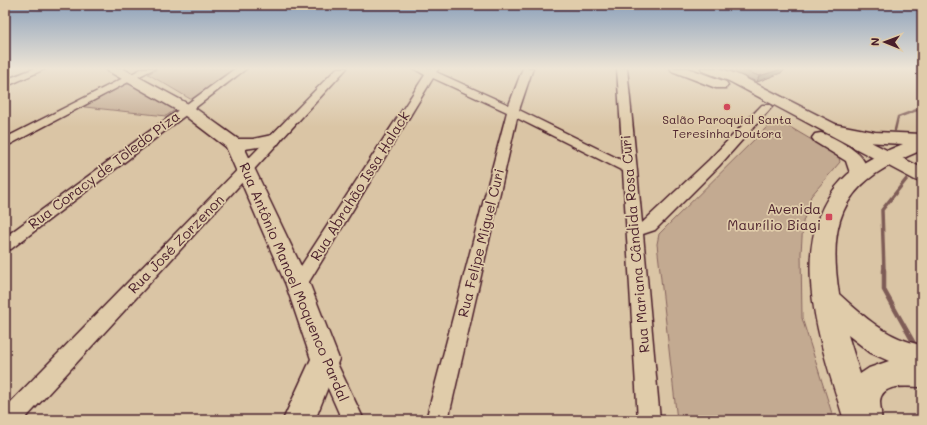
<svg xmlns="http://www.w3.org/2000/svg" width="927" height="425" font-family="Mali,sans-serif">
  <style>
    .green { fill: #c3aa91; stroke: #86645e }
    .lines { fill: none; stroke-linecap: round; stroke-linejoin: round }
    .stream-far2 { stroke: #7e5b57; stroke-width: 2.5 }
    .stream-far1 { stroke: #7e5b57; stroke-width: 3.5 }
    .stream { stroke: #7e5b57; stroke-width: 4.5 }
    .street-casing { stroke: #4a1f2b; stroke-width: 3 }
    .secondary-casing { stroke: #4a1f2b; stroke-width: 3 }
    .primary-casing { stroke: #4a1f2b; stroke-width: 3 }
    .street { fill: #e0ccaa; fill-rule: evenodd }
    .secondary { fill: #e0ccaa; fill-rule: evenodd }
    .primary { fill: #e0ccaa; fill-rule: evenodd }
    .wall { fill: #988171; stroke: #4a1f2b }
    .shaded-wall { fill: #7c695c; stroke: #4a1f2b }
    .building { fill: #b19683; stroke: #4a1f2b }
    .poi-dot { fill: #d1495b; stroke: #e0ccaa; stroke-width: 1.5 }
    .labels { text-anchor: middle; stroke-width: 3.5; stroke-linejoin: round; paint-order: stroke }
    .far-poi-label { font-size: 12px; fill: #4a1f2b; stroke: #e0ccaa }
    .street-label { font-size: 14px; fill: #4a1f2b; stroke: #e0ccaa }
    .poi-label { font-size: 14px; fill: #4a1f2b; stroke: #e0ccaa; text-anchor: end }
  </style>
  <rect width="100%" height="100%" fill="#dac5a5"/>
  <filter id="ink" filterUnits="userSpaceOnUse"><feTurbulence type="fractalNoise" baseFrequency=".025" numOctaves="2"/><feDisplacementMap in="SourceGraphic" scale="8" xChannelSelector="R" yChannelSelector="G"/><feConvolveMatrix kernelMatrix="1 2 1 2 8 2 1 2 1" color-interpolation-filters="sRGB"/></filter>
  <g filter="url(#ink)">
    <!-- green -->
    <g class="green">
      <polygon points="159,68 243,68 197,103 148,74"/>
      <polygon points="133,84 174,107 175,110 166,116 76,106 115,85"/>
      <polygon points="770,124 788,126 834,153 839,158 840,162 811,196 803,222 801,253 802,318 834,420 677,420 657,244 659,234"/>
    </g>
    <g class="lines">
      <!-- stream-far2 -->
      <polyline class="stream-far2" points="895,130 898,117 922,108"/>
      <!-- stream-far1 -->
      <polyline class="stream-far1" points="884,271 882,210 909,176"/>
      <!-- stream -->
      <polyline class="stream" points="884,270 884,290 916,347"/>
      <defs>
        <g id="street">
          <polygon points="35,68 47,68 5,87 5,80"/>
          <polygon points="143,68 155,68 5,147 5,138"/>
          <polygon points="236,68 247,68 11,249 5,250 5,237"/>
          <polygon points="337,68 347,68 24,420 5,420 5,408"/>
          <polygon points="413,68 439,68 436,72 509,105 523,68 533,68 519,110 623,161 617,68 627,68 642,223 709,160 762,105 770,105 772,107 770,109 719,166 655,230 643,234 660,420 638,420 623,171 517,118 448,420 426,420 507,112 433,78 304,290 298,292 292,290 289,285 292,280 425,75"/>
          <polygon points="325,350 332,353 364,420 342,420 315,359 318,353"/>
        </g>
        <g id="secondary">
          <polygon points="106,68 122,68 192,106 238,139 253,139 272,135 278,136 281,140 278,144 245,149 310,285 339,359 315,420 283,420 311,359 286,285 226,147 180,112 108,71"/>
          <polygon points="670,68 688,68 726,82 728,85 726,88 716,88 672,71"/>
          <polygon points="701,68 719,68 739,75 922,168 922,182 915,180 729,81 703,71"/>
          <path d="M821,133c11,3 37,17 42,27 3,4 4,10 6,15l-3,4 -7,2 -7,-2 -6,-18 -31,-19 -3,-4 3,-4z"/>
        </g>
        <path id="primary" d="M834,124l41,8 47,2v16c-74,30 -96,62 -83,144 25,23 49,45 83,51v42c-13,0 -40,-5 -42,14 0,6 2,13 1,19h-37c-21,-70 -62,-176 -3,-239 17,-18 40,-28 62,-37l-38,-2 -37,-9 -3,-4 3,-4zM848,335l23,18 18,8 -20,7 -9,6z"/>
      </defs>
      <!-- street casing -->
      <use href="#street" class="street-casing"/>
      <!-- secondary casing -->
      <use href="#secondary" class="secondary-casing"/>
      <!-- primary casing -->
      <use href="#primary" class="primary-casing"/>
      <!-- street -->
      <use href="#street" class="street"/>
      <!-- secondary -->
      <use href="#secondary" class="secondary"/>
      <!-- primary -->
      <use href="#primary" class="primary"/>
    </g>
    <!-- wall -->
    <polygon class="wall" points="732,68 785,68 783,72 757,82 731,71"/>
    <!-- shaded-wall -->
    <polygon class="shaded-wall" points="785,68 783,72 757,82 759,76"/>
    <!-- building -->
    <polygon class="building" points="738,68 785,68 759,76"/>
  </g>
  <!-- sky -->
  <linearGradient id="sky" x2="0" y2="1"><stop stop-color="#8ba0ba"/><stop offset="0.54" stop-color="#eee5d6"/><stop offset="1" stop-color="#eee5d6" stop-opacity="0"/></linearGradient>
  <rect width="927" height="127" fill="url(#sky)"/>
  <!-- markers -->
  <g class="poi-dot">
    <circle cx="727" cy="107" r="4"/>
    <rect x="825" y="213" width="8" height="8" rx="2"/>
  </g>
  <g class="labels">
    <!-- far-poi labels -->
    <g class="far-poi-label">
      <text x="727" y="124">Salão Paroquial Santa<tspan x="727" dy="14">Teresinha Doutora</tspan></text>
    </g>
    <!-- street labels -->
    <g class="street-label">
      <text transform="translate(104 170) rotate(-37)" y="5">Rua Coracy de Toledo Piza</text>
      <text transform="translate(360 186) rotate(-58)" y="5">Rua Abrahão Issa Halack</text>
      <text transform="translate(481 243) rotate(-76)" y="5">Rua Felipe Miguel Curi</text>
      <text transform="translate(176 244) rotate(-46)" y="5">Rua José Zorzenon</text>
      <text transform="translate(635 244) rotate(-95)" y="5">Rua Mariana Cândida Rosa Curi</text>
      <text transform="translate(294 282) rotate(67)" y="5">Rua Antônio Manoel Moquenco Pardal</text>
    </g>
    <!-- poi labels -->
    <g class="poi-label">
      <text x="821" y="214">Avenida<tspan x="821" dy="16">Maurílio Biagi</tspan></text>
    </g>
  </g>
  <!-- margin -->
  <rect width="927" height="425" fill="none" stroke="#e0ccaa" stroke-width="20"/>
  <rect x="10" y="10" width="907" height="405" fill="none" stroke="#4a1f2b" stroke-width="1.5" filter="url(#ink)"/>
  <!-- north arrow -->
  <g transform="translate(885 42) rotate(271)" stroke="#e0ccaa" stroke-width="3" paint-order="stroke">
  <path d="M0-3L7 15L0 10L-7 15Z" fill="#4a1f2b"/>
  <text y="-6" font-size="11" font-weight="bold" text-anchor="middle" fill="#4a1f2b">N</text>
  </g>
</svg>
